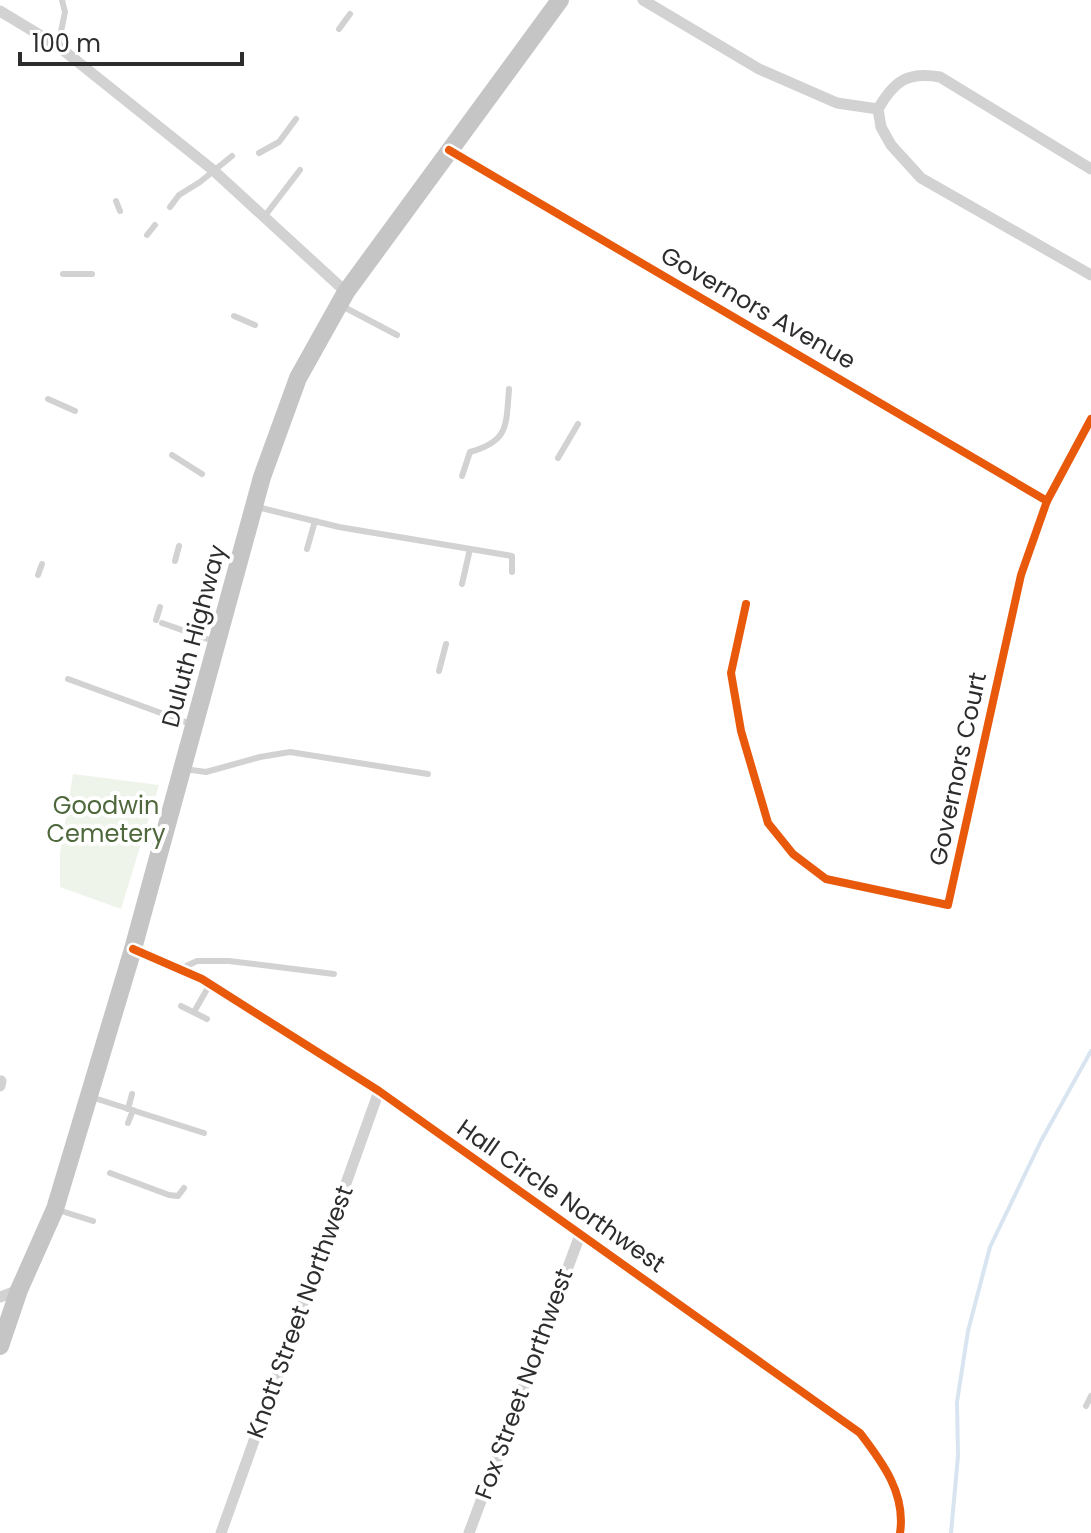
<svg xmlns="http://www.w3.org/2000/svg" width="1091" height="1533" font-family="Poppins,sans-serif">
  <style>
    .green { fill: #eff4eb }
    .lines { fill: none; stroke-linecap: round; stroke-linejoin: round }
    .stream { stroke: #d8e5f0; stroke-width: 4 }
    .lane { stroke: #d2d2d2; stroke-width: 6 }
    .street { stroke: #d2d2d2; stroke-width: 11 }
    .primary { stroke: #c5c5c5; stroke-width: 18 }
    .cycleway-casing { stroke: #fff; stroke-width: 13 }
    .cycleway { stroke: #e8590c; stroke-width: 8 }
    .labels { text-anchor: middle; stroke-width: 8; stroke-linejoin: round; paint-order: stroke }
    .street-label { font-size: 24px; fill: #2d2d2d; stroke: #fff }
    .park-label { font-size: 24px; fill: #4e683c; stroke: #fff }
  </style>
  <rect width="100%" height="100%" fill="#fff"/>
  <!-- green -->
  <polygon class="green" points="73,774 159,785 121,909 60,887 60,853"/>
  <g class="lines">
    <!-- stream -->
    <polyline class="stream" points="951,1533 958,1456 957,1402 968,1331 990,1247 1041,1141 1091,1051"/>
    <!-- lane -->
    <g class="lane">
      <polyline points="339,29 350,14"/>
      <polyline points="58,46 65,12 62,0"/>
      <polyline points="259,153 279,142 296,119"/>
      <polyline points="116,201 120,211"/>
      <polyline points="170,207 179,195 200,182 232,156"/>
      <polyline points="264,217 300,170"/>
      <polyline points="147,235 155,225"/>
      <polyline points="63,274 92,274"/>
      <polyline points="342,306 397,335"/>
      <polyline points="234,316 255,325"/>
      <polyline points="48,399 75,411"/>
      <polyline points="172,455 202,474"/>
      <polyline points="558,458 578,424"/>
      <path d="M462,476l8,-24c39,-11 36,-26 39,-63"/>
      <polyline points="257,507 339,527 512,556 512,572"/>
      <polyline points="307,549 315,521"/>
      <polyline points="175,561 179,546"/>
      <polyline points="38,575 42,564"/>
      <polyline points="462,584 470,549"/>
      <polyline points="156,620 160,607"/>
      <polyline points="162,623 213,641"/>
      <polyline points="439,671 446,644"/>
      <polyline points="68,679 191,724"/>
      <polyline points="184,769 206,772 260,757 290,752 428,774"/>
      <polyline points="180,969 197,961 229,961 334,974"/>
      <polyline points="181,1006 207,1019"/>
      <polyline points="194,1012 210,984"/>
      <polyline points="91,1097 204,1133"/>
      <polyline points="128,1109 132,1094"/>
      <polyline points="128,1123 133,1110"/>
      <polyline points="110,1173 169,1195 178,1196 184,1188"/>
      <polyline points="58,1210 93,1221"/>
      <polyline points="1086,1406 1091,1396"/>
    </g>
    <!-- street -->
    <g class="street">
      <polyline points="643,0 759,69 837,103 878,109"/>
      <polyline points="0,11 58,46 213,170 346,292"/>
      <polyline points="449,150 1047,501"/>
      <path d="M1091,169l-151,-92c-32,-6 -46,4 -62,32l3,18 10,18 30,33 170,97"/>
      <polyline points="746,604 731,673 741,731 768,823 793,854 826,879 948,905 1021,575 1047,501 1091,419"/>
      <path d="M133,949l69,30 177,112 481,342c23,30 46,61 40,100"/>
      <polyline points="0,1086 1,1081"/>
      <polyline points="0,1297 19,1290"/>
      <polyline points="221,1533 379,1091"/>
      <polyline points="469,1533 580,1235"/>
    </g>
    <!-- primary -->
    <polyline class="primary" points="0,1346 19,1290 55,1209 133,949 262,477 298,378 346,292 560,0"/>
    <defs>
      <g id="cycleway">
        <polyline points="449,150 1047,501"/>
        <polyline points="746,604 731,673 741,731 768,823 793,854 826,879 948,905 1021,575 1047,501 1091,419"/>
        <path d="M133,949l69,30 177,112 481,342c23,30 46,61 40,100"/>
      </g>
    </defs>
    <!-- cycleway casing -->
    <use href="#cycleway" class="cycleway-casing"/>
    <!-- cycleway -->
    <use href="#cycleway" class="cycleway"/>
  </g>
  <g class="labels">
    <!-- street labels -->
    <g class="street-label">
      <text transform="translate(758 308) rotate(30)" y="8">Governors Avenue</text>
      <text transform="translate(194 636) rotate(-75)" y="8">Duluth Highway</text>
      <text transform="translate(958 769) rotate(-78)" y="8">Governors Court</text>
      <text transform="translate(561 1196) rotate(35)" y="8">Hall Circle Northwest</text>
      <text transform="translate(300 1312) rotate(-70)" y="8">Knott Street Northwest</text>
      <text transform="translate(524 1384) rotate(-70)" y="8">Fox Street Northwest</text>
    </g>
    <!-- park labels -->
    <g class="park-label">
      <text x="106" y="814">Goodwin<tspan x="106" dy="28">Cemetery</tspan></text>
    </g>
  </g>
  <!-- scale -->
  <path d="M20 52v12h222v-12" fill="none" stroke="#2d2d2d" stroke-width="4"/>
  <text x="32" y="52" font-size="24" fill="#2d2d2d" stroke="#ffffff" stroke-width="6" paint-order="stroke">100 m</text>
</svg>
